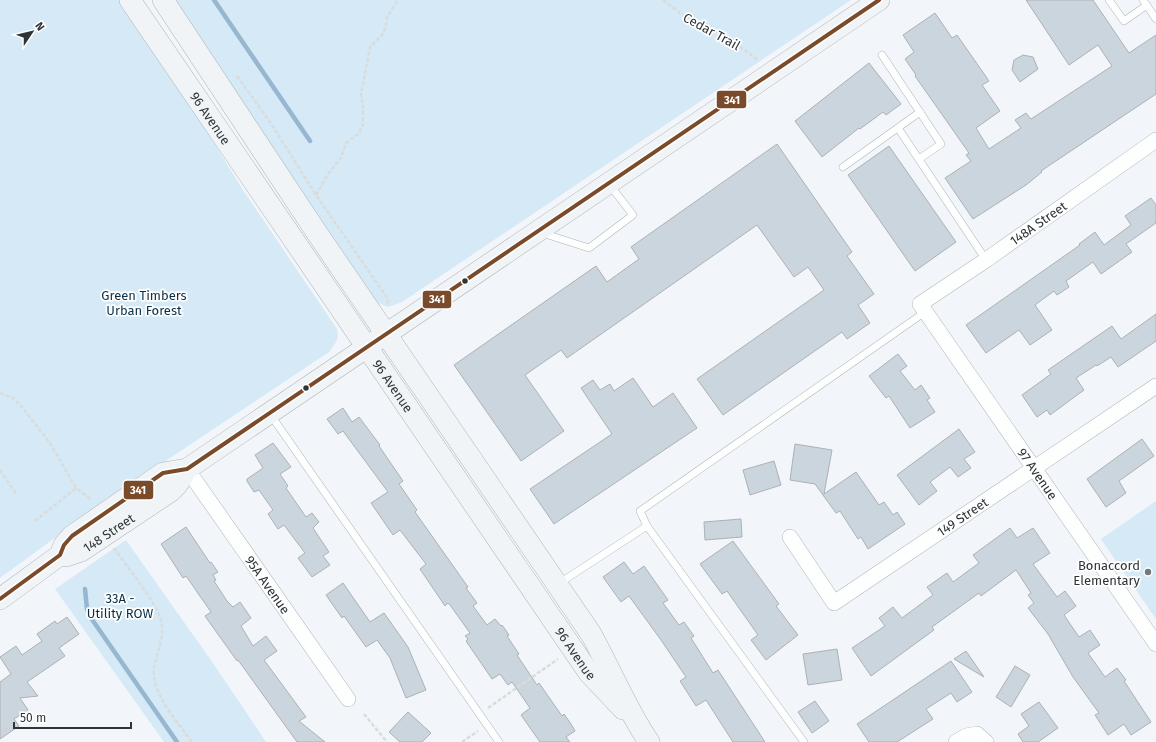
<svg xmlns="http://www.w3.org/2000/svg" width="1156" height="742" font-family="'Fira Sans',sans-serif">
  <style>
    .green { fill: #d5e9f7 }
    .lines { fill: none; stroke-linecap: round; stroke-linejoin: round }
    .stream { stroke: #96b7cf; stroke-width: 4.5 }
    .building { fill: #cad5dd; stroke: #aeb1b4 }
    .service-casing { stroke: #b1b5b7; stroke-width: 8 }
    .minor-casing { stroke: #b1b5b7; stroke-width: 16 }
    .secondary-casing { stroke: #b1b5b7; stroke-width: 22 }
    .path { stroke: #dadcdc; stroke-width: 2.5; stroke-dasharray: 4 2; stroke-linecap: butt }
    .service { stroke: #fdfefe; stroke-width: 7 }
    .minor { stroke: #fdfefe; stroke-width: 15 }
    .secondary { stroke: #f0f4f7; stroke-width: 21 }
    .bus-1-casing { stroke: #fff; stroke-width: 7 }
    .bus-1 { stroke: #7a4b2a; stroke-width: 4 }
    .bus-dot { fill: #2f3437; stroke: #fff; stroke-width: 1.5 }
    .poi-dot { fill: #73787b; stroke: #fff; stroke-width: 1.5 }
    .labels { text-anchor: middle; stroke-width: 3.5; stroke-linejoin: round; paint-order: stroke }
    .street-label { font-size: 13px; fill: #2f3437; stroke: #fff }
    .park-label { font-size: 13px; fill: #083047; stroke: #fff }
    .poi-label { font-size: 13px; fill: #2f3437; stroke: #fff; text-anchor: end }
    .line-badge { stroke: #fff; stroke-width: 1.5 }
    .badge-label { font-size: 11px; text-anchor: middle; font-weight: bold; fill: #fff }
  </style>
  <rect width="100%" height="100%" fill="#f2f6fa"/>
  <!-- green -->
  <g class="green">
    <polygon points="0,0 121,0 176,82 243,190 337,329 338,336 336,342 329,352 104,502 0,578"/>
    <polygon points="170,0 851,0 402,302 388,307 376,302"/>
    <polygon points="1156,501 1156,619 1101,539"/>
    <polygon points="126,540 215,666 266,742 164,742 55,589"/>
  </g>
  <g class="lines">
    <!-- stream -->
    <g class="stream">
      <polyline points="214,0 310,141"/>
      <polyline points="85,589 87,609 91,618 177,742"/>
    </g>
  </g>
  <!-- building -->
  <g class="building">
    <polygon points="1026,0 1093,0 1129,53 1156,35 1156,94 1041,171 1042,172 1026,185 973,219 945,178 971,161 966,155 969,153 915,76 916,75 905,59 914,52 903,35 935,13 952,38 957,35 989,81 982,85 1000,111 976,128 989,149 1021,128 1015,120 1026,113 1031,119 1112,66 1098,45 1069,65"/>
    <polygon points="1023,55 1033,57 1038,69 1020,82 1012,70 1014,60"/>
    <polygon points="869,63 901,104 886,115 883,112 860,129 859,128 822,157 795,121"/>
    <polygon points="777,144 852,252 847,256 874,294 858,305 870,323 847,339 842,332 723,415 697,379 824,290 808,267 794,277 757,225 567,358 561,350 525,375 564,431 521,461 454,365 596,266 607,282 639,259 631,247"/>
    <polygon points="889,146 956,242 915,271 848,175"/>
    <polygon points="1151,198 1156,205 1156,223 1126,244 1132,252 1101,274 1093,262 1066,281 1069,287 1057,295 1054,291 1035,305 1052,330 1030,345 1019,330 986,353 966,325 1080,245 1079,244 1095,232 1104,245 1131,225 1125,216"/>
    <polygon points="1156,314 1156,341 1118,367 1111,357 1097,366 1096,365 1076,378 1084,390 1050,415 1047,410 1037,417 1022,395 1051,374 1048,370 1112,326 1121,339"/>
    <polygon points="898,354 907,366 900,371 915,390 921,385 930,398 927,400 935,412 910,428 889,396 886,398 869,376"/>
    <polygon points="633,378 653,407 673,393 697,428 554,524 530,489 612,434 581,388 593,380 600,390 610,384 614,391"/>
    <polygon points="343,408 352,422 359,417 380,445 379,446 403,481 399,484 417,510 415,512 468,587 466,588 477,603 473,606 487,625 495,619 501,626 502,625 509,635 507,636 519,654 517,655 537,685 539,683 562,716 564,714 571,724 575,731 566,737 570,742 540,742 521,715 530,708 512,682 508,685 500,674 492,679 466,641 468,639 465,636 470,633 450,605 448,603 445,606 420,569 426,564 400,530 393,535 371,503 388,492 343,431 338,434 327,419"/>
    <polygon points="959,429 975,452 964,459 971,468 958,477 950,467 930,482 937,491 919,505 897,475"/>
    <polygon points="1142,439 1154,456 1119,481 1126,493 1106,507 1087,479"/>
    <polygon points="273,443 291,467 280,474 288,486 286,488 306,517 312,513 319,522 313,528 329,552 323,556 330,565 312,577 298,558 305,553 284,525 278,529 268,514 273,510 259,490 254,492 247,481 247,479 263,468 255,455"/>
    <polygon points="795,444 832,450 824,494 856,472 879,505 884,502 893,515 897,512 905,524 868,549 861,537 858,539 840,511 836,513 815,484 790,480"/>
    <polygon points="774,461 781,485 750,495 743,470"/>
    <polygon points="741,519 742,537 705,540 704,522"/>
    <polygon points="186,527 210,563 211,562 218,572 213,575 216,580 214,581 227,601 233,607 240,602 251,618 241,626 253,646 266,636 277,651 264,660 306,717 299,721 325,742 297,742 238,660 237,661 205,616 211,612 186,576 183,578 161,544"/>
    <polygon points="1010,528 1017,538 1033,528 1050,553 1033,564 1057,597 1065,591 1076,606 1064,615 1079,637 1090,630 1100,645 1088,653 1105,677 1117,668 1126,680 1124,681 1151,722 1131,735 1124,724 1108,735 1095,715 1099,713 1073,677 1048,634 1028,608 1034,603 1028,595 1031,593 1016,570 981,596 979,593 932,627 934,630 871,676 852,648 885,626 879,618 893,607 902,618 933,595 927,587 947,573 953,582 979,563 973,555"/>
    <polygon points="733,541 779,604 776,606 798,635 766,660 751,640 758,635 727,591 722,594 700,564"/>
    <polygon points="624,562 633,574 644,566 668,600 663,603 679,625 684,622 694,636 691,638 713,673 718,670 765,742 733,742 706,700 696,706 680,681 686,677 661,640 629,596 621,602 603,577"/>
    <polygon points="343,583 370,622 384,613 408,647 426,690 406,698 390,658 377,640 366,647 344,616 342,618 326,595"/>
    <polygon points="67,617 79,634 59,648 65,656 27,682 38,696 20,698 28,710 14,719 19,726 0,739 0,682 11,674 0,657 16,646 22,655 42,641 37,634 55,621 57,624"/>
    <polygon points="837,649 842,680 808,685 803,654"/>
    <polygon points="966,651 984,677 954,659"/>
    <polygon points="951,661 972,692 957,702 951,693 926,709 933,719 897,742 869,742 857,724"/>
    <polygon points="1015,666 1030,675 1011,707 996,697"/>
    <polygon points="815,701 829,721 812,733 798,712"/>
    <polygon points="1039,702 1058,728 1038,742 1023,742 1018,734 1029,726 1021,714"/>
    <polygon points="408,712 431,733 422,742 400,742 389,732"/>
  </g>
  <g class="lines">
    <defs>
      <g id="service">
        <polyline points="1109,0 1124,21 1147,5"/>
        <polyline points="1143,0 1156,19"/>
        <polyline points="882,55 941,144 919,159"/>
        <polyline points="898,128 986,260"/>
        <polyline points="843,167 920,112"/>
        <polyline points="542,233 589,248 633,215 609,184"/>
        <polyline points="270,414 499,742"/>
        <polyline points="647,526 640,511 925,312"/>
        <polyline points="558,584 647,526 804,742"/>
      </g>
      <g id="minor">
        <path id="s1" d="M1156,140l-170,120 -66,44 236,340"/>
        <path id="s2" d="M187,469l161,230"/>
        <path id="s3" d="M790,537l44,66 322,-217"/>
        <polyline points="956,742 966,736 977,734 986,742"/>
      </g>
      <g id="secondary">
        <path id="s4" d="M130,0l459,673 34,36"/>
        <path d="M163,0l154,233 274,401c20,36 35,74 58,108"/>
        <path id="s5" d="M60,555l6,1 15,-5 90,-60 6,-6 10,-16 692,-469"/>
        <polyline points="0,599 60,555 64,545 72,536 163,473 187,469"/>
      </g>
    </defs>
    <!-- service casing -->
    <use href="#service" class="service-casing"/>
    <!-- minor casing -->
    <use href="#minor" class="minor-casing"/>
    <!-- secondary casing -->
    <use href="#secondary" class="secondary-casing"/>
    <!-- path -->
    <g class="path">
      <polyline points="663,0 680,13 703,23 731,40 758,60"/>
      <polyline points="237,76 270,122 316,195 388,299 387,304"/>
      <polyline points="316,195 328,174 341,158 346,143 358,134 363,125 363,107 361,94 370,47 384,33 387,17 398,0"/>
      <polyline points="0,393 13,398 22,407 50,443 76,488 92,500"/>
      <polyline points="0,470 17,495"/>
      <polyline points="35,521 76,488"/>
      <path d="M114,548c13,19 41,52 47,72 4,16 -4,32 -7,48 -3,26 24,54 38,74"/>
      <polyline points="488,708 558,659"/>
      <polyline points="364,714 387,742"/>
      <polyline points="462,742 478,731"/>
    </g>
    <!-- service -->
    <use href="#service" class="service"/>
    <!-- minor -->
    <use href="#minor" class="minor"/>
    <!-- secondary -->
    <use href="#secondary" class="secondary"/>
    <defs>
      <polyline id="bus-1" points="0,599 60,555 64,545 72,536 163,473 187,469 879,0"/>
    </defs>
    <!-- bus-1 casing -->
    <use href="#bus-1" class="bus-1-casing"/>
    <!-- bus-1 -->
    <use href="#bus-1" class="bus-1"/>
  </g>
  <!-- markers -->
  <g class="bus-dot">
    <circle cx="465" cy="281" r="3.5"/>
    <circle cx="306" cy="388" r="3.5"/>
  </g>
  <circle class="poi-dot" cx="1148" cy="572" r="4"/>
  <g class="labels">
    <!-- street labels -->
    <g class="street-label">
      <text transform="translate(712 31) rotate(29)" y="5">Cedar Trail</text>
      <text dy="5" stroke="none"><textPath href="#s4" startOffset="143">96 Avenue</textPath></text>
      <text transform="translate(1038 223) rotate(-35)" y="5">148A Street</text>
      <text dy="5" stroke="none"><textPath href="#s4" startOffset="467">96 Avenue</textPath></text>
      <text dy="5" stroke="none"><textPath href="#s1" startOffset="494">97 Avenue</textPath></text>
      <text dy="5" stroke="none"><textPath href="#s3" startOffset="234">149 Street</textPath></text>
      <text dy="5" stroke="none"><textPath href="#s5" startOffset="55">148 Street</textPath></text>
      <text dy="5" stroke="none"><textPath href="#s2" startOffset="141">95A Avenue</textPath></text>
      <text dy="5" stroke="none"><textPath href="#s4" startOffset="791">96 Avenue</textPath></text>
    </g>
    <!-- park labels -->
    <g class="park-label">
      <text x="144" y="300">Green Timbers<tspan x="144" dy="15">Urban Forest</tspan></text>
      <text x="120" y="603">33A -<tspan x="120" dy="15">Utility ROW</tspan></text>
    </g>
    <!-- poi labels -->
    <g class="poi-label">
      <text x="1140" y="570">Bonaccord<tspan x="1140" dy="15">Elementary</tspan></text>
    </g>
  </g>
  <g class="line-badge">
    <rect x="716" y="90" width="31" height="19" rx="4" fill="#7a4b2a"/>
    <rect x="422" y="290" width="30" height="19" rx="4" fill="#7a4b2a"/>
    <rect x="123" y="480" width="31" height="20" rx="4" fill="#7a4b2a"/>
  </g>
  <g class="badge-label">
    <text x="732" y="104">341</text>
    <text x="437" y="303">341</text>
    <text x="138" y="494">341</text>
  </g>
  <!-- north arrow -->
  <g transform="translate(32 32) rotate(55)" stroke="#ffffff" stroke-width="3" paint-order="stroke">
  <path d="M0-3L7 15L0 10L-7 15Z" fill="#2f3437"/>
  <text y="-6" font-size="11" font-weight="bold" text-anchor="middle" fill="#2f3437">N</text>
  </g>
  <!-- scale -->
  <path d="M14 722v6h117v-6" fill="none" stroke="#2f3437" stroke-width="2"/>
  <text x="20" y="722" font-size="12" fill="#2f3437" stroke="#ffffff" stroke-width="3" paint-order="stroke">50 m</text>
</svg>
